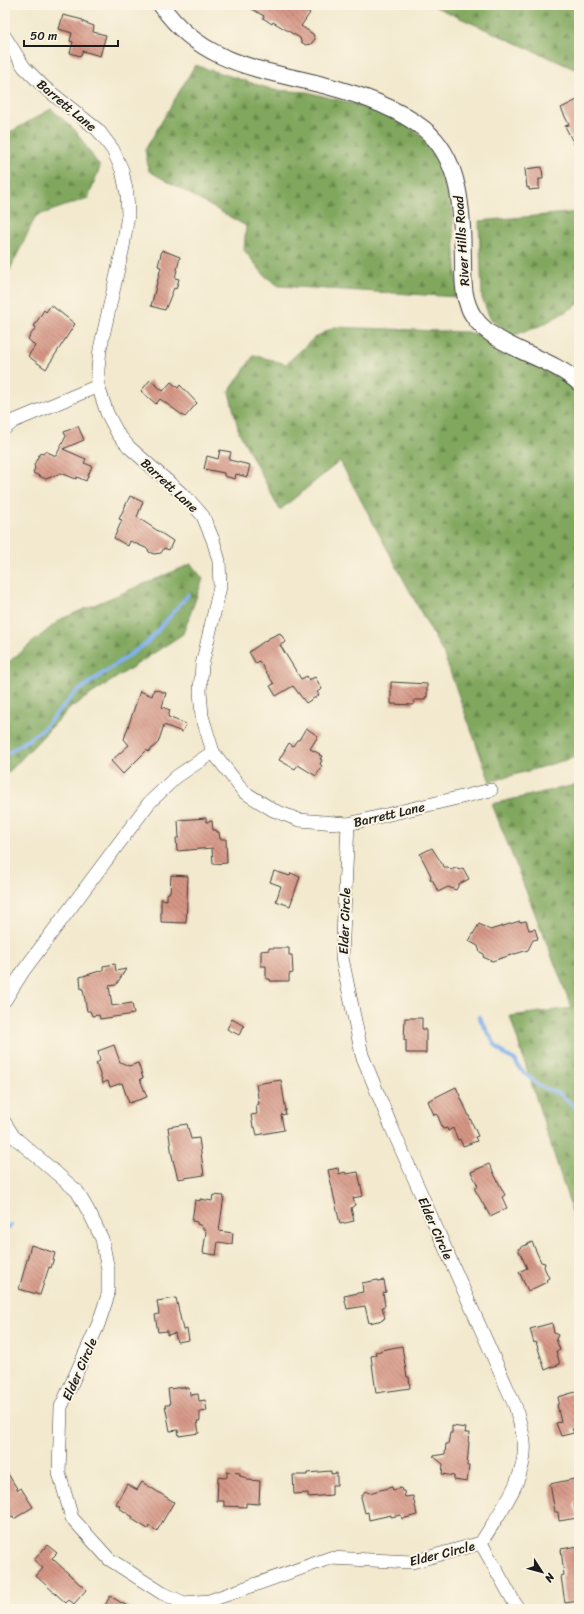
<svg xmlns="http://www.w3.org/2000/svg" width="584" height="1614" font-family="Sriracha,sans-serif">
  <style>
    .forest { fill: url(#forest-firs); stroke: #4e623c }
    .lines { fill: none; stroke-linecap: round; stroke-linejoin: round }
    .stream { stroke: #82b1ec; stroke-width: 4 }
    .building { fill: url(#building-back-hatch) }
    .minor-casing { stroke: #3c3b37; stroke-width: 14 }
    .tertiary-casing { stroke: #3c3b37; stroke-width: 18 }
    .minor { stroke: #fff; stroke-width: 13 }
    .tertiary { stroke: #fff; stroke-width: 16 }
    .labels { text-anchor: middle; stroke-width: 4; stroke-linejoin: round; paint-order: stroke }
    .street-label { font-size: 13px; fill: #1c1c1c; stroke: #fcf5e5 }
  </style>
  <defs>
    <pattern id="forest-firs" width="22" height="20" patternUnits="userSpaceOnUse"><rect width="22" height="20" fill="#80a75d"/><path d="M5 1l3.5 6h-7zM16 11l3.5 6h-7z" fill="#68874c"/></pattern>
    <pattern id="building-back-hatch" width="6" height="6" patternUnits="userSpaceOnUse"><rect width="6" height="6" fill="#d59585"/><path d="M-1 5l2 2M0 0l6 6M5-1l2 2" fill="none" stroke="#ac796c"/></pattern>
  </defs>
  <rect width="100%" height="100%" fill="#fcf5e5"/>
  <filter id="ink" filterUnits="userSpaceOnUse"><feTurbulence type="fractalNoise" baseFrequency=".025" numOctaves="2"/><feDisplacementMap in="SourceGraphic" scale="8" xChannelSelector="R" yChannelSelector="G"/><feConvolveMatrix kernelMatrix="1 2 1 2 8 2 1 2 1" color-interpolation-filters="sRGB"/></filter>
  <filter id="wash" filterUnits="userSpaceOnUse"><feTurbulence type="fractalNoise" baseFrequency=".012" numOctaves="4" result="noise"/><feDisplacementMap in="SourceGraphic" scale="16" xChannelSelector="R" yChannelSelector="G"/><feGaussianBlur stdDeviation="0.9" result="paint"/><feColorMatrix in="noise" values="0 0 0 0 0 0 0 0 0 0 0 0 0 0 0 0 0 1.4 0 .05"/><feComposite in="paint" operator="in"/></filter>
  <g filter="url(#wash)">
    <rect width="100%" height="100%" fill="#f2e9ce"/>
    <!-- forest -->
    <g class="forest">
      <polygon points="431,5 579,5 579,71"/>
      <polygon points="195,65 274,90 307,92 370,108 412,128 436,151 451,190 458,297 279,286 265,276 244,250 246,226 149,171 145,150"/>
      <polygon points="51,109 75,130 100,167 88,198 36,216 5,280 5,135"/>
      <polygon points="579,212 579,304 542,325 512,336 490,318 482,298 479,221"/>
      <polygon points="334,327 467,332 485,336 575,388 579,393 579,756 490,782 444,655 340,461 280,510 239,432 229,392 254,355 286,364 314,338"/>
      <polygon points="191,564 203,579 183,634 70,708 5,776 5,665 61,619"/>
      <polygon points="579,784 579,1233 510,1016 572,1008 492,804"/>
    </g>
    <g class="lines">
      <!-- stream -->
      <g class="stream">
        <polyline points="5,755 42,730 75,693 148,642 188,595"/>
        <polyline points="479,1017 496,1046 505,1055 515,1060 520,1069 539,1086 560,1094 579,1111"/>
        <polyline points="5,1230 11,1225"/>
      </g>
    </g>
    <g id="blocks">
      <!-- building -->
      <g class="building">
        <polygon points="245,5 298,5 310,13 301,26 313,34 315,39 311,44 306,45 301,42 300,38 273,22 272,24 263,18 264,16"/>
        <polygon points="63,15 83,20 83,22 94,26 93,32 106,35 100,56 83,51 81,56 70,53 73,42 70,41 72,33 59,29"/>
        <polygon points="579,99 579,154 565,126 569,125 561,108"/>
        <polygon points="542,167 543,179 539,179 539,189 529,190 529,187 527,188 525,169"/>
        <polygon points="162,250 180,257 175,278 179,279 176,289 174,288 165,310 151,306 161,267 158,266"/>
        <polygon points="51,305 75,324 46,369 28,356 35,346 28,339 36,327 34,326 44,310 46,312"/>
        <polygon points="150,380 163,391 171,382 178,388 180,385 197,403 185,417 160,399 156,404 141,391"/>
        <polygon points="78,426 84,440 63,449 86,459 84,463 92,466 86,481 77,477 76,479 61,473 46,479 33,473 35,468 34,465 40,453 43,454 45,451 56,456 66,436 64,432"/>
        <polygon points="220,450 231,452 229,460 250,465 247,477 236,474 235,479 224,476 224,473 204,469 207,456 218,459"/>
        <polygon points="130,496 143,502 137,517 173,541 169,550 164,548 161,553 154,554 149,552 148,549 130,541 128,546 114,538 122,520 119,519"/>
        <polygon points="280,633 286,642 280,645 301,679 307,676 309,680 315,677 322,689 317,692 319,695 306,703 293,686 276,696 270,686 274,684 259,661 256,664 249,652 269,638"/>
        <polygon points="391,682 427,684 427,697 425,697 425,700 414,700 414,705 391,704"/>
        <polygon points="154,689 166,693 162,707 170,710 168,717 186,724 182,732 164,725 158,743 148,752 147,750 123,774 111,761 129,745 124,739 140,691 152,696"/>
        <polygon points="306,728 318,736 310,749 320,754 319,755 322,756 320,759 322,760 320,764 322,766 316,776 298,765 295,769 279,760 289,743 293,746 297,740 299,740"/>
        <polygon points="206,818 206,822 212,821 213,830 216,830 217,832 219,832 220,839 226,839 227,863 213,864 212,848 177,851 176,838 179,838 178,820"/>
        <polygon points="432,848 444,867 448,867 451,870 457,867 458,870 463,868 469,879 459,884 456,890 448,887 438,892 433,881 430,879 431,876 420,854"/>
        <polygon points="274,871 290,876 291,873 300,877 290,906 276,901 281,886 270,882"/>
        <polygon points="171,875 188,876 186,923 161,922 161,899 167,900 167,894 170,892"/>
        <polygon points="520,921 520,922 526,921 529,930 535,929 538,939 533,940 528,950 492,961 483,957 484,954 480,952 478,946 469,941 479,924 490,930"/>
        <polygon points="269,948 289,948 289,955 292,955 293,973 289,974 289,981 270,981 270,979 266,979 266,966 261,966 261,951 269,950"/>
        <polygon points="115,964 116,971 126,969 116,985 109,986 112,1006 132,1003 134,1014 100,1019 99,1015 92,1016 90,1011 87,1011 83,989 81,989 80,977 103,970 103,966"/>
        <polygon points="405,1018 422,1018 422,1029 426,1029 426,1053 406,1053 406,1040 404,1040"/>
        <polygon points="232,1019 244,1026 239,1035 227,1029"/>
        <polygon points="114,1045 120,1062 129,1066 138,1063 143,1078 140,1079 147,1097 129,1103 122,1083 110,1087 108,1081 103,1083 96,1063 100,1061 98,1051"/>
        <polygon points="281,1080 286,1111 285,1111 286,1114 281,1115 284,1130 257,1135 255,1127 253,1127 251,1115 257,1114 256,1105 259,1104 256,1084"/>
        <polygon points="456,1087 478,1136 475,1137 477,1141 463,1146 460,1139 458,1140 453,1128 448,1131 447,1128 443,1129 437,1114 434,1115 428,1101"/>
        <polygon points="187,1124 191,1139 199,1138 204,1175 178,1179 172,1156 168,1127"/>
        <polygon points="489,1164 505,1195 502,1197 507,1208 490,1216 474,1188 478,1186 471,1172"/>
        <polygon points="338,1168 339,1174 345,1172 346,1174 358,1172 363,1196 353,1198 355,1205 351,1208 354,1221 340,1224 328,1170"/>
        <polygon points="213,1195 224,1196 219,1231 233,1233 232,1244 218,1242 216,1255 203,1253 206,1232 200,1225 197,1224 197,1222 192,1221 195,1200 200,1201 200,1199 212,1201"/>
        <polygon points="532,1242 541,1262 545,1263 544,1267 549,1278 546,1280 547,1282 528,1291 519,1272 527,1268 518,1249"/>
        <polygon points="31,1245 55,1253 51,1268 49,1267 40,1295 19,1289"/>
        <polygon points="378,1280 378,1281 384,1280 386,1292 383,1293 385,1306 382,1307 385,1318 383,1319 383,1320 369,1323 365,1306 347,1309 344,1296 363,1292 362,1283"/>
        <polygon points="176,1298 183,1330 187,1329 189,1340 177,1342 175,1333 167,1335 167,1331 158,1332 155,1315 159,1314 157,1301"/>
        <polygon points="552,1323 554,1333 558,1335 556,1339 560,1350 556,1351 560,1364 545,1370 536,1342 534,1343 530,1329"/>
        <polygon points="402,1346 407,1377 409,1377 410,1388 376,1393 371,1356 376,1355 375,1352 381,1351 381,1350"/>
        <polygon points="184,1387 185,1388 189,1388 190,1395 198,1394 199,1401 205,1400 207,1411 200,1412 200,1421 197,1421 199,1433 179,1436 178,1430 170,1431 165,1405 170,1405 168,1389"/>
        <polygon points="579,1391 579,1427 572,1429 574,1433 561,1436 556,1423 561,1422 557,1405 559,1402 558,1397"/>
        <polygon points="452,1426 466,1428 465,1433 469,1433 468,1442 469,1442 467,1466 469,1466 467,1482 454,1480 454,1476 442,1474 443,1464 433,1456 445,1454 446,1444 448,1444 450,1433 452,1433"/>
        <polygon points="5,1469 18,1490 21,1488 33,1507 14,1519 13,1516 9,1518 5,1512"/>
        <polygon points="331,1471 331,1474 337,1473 337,1485 332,1485 332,1495 308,1497 308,1493 294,1494 293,1475 307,1475 307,1473"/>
        <polygon points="227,1472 240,1473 240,1476 247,1478 247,1480 260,1481 259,1504 246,1503 246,1507 224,1506 224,1501 217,1501 218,1477 225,1478 227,1477"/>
        <polygon points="579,1478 579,1496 576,1496 577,1502 574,1503 577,1518 559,1521 558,1512 555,1512 550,1484"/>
        <polygon points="142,1482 174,1502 157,1531 149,1526 148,1529 132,1519 133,1517 119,1508 120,1506 116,1504 127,1484 137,1490"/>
        <polygon points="392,1487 393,1490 401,1488 402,1491 404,1491 405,1497 413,1496 417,1515 402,1519 401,1515 391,1517 391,1515 369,1520 368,1512 365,1513 361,1497 365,1491 369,1493"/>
        <polygon points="47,1545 57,1553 52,1558 86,1590 74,1604 69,1600 66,1603 36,1576 43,1568 34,1560"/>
        <polygon points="579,1546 579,1601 565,1603 561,1576 564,1575 561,1549"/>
        <polygon points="110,1596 132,1609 103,1609"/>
      </g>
    </g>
  </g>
  <g filter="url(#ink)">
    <use href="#blocks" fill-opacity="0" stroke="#3c3b37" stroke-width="1"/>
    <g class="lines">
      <defs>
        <g id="minor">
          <polyline points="5,37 24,67 44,87 98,130 113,150 122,170 127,194 128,215 123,247 100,349 98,369 98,386 107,413 118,434 129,447 189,500 203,516 213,540 219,561 220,587 202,665 200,691 202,716 213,752 244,792 273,810 299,820 348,824 491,790"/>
          <polyline points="5,428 14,421 98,386"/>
          <polyline points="5,1000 24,970 149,803 176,777 213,752"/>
          <path d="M5,1123l8,13 64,55 14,25 11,23 6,31v25l-10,30 -37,82 -2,66 13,45 37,41 53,34 22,10 25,-2 121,-43 82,4 69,-19c17,-29 47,-65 43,-101 -1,-11 -6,-23 -8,-34l-125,-282 -29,-71 -20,-97 6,-134"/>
          <polyline points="481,1543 518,1609"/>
        </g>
        <path id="tertiary" d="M161,5c41,60 101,64 166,81 34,9 69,21 97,43 39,31 38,88 39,133 0,19 0,39 11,55 22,32 76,39 105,66"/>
      </defs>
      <!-- minor casing -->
      <use href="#minor" class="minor-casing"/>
      <!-- tertiary casing -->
      <use href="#tertiary" class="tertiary-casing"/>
      <!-- minor -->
      <use href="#minor" class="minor"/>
      <!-- tertiary -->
      <use href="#tertiary" class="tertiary"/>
    </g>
  </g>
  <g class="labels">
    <!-- street labels -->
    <g class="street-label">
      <text transform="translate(67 105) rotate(40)" y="5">Barrett Lane</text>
      <text transform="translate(461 241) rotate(-94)" y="5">River Hills Road</text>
      <text transform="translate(170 485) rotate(43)" y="5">Barrett Lane</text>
      <text transform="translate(389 814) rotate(-13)" y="5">Barrett Lane</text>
      <text transform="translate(344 921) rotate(-88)" y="5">Elder Circle</text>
      <text transform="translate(436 1228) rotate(66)" y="5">Elder Circle</text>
      <text transform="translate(79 1369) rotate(-66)" y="5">Elder Circle</text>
      <text transform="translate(442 1553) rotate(-14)" y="5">Elder Circle</text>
    </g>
  </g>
  <!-- margin -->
  <rect width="584" height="1614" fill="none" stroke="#fcf5e5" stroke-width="20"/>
  <!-- north arrow -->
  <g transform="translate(542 1572) rotate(126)" stroke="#fcf5e5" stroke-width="3" paint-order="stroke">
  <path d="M0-3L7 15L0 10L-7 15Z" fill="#1c1c1c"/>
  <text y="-6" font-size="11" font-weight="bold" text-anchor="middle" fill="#1c1c1c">N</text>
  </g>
  <!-- scale -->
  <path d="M24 40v6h94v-6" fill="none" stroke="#1c1c1c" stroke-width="2"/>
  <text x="30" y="40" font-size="12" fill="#1c1c1c" stroke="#fcf5e5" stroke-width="3" paint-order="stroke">50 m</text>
</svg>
